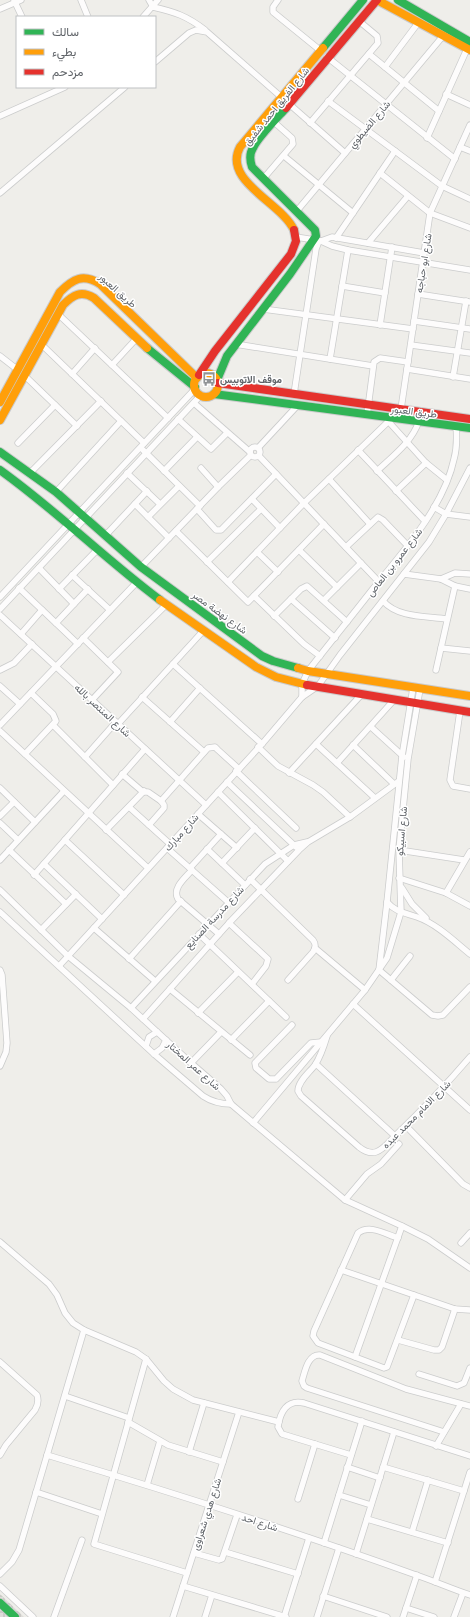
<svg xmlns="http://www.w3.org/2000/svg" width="470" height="1617" font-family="'PT Sans',Vazirmatn,sans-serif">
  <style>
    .industrial { fill: url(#industrial-grid) }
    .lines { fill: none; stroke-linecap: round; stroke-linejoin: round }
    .street-casing { stroke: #cbcccc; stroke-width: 7 }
    .fast-casing { stroke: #cacacb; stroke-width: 10 }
    .slow-casing { stroke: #cacacb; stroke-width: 10 }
    .jam-casing { stroke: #cacacb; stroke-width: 10 }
    .street { stroke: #fdfcfc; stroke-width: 5.5 }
    .fast { stroke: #30b455; stroke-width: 8 }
    .slow { stroke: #ff9f0a; stroke-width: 8 }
    .jam { stroke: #e5322d; stroke-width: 8 }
    .labels { text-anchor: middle; stroke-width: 3; stroke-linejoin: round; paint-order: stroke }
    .street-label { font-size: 10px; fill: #5f6368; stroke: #fff }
    .poi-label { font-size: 10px; font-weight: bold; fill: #5f6368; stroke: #fff; text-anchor: start }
  </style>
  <defs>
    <pattern id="industrial-grid" width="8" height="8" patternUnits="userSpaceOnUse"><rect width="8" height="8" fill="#dfddda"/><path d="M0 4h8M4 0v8" fill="none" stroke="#b8b7b5"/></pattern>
  </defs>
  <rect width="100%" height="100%" fill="#efeeea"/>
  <!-- industrial -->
  <polygon class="industrial" points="0,1594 24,1617 0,1617"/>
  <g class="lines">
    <defs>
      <g id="street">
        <polyline points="14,0 22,17"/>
        <polyline points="81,0 88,17"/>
        <path d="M149,0l4,7c22,5 34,9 52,23"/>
        <polyline points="278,0 273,7 273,12 321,51"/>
        <polyline points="0,9 21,0"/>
        <polyline points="143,17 158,0"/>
        <polyline points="369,54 439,111"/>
        <polyline points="327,57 455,159"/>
        <polyline points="155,62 189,33 196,30 207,32 345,153"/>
        <polyline points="385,67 418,23"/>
        <polyline points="446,94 470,105"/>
        <polyline points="328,101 442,186 470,199"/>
        <polyline points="0,116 65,87"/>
        <polyline points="310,123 378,43 377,36 359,21"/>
        <polyline points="427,138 467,49"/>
        <polyline points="460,147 470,151"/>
        <polyline points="284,156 353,213"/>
        <polyline points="380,173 430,213 470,228"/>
        <polyline points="263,179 293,144 292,138 274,122"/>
        <polyline points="0,193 125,87"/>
        <polyline points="296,212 443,36"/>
        <polyline points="296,237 321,241 332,246 348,250 470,270"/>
        <polyline points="336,238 395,151"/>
        <polyline points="321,241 332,237 424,253"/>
        <polyline points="368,243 408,196"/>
        <polyline points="342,286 385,293"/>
        <polyline points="418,294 470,302"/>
        <polyline points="263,309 413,329"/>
        <polyline points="58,314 168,418"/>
        <polyline points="414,321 470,329"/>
        <polyline points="380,325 392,247"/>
        <polyline points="235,344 373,366"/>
        <polyline points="42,345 144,443"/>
        <polyline points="411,345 470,353"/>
        <polyline points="0,356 18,370"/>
        <polyline points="330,359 348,250"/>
        <polyline points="112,365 136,339"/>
        <polyline points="407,369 470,379"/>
        <polyline points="72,374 95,348"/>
        <polyline points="25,376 77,426"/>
        <polyline points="453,377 466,301"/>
        <polyline points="294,394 316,249 319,241"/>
        <polyline points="194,403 250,452"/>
        <polyline points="401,409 430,213 470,125"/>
        <polyline points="367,415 374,362 380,358 408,362"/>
        <polyline points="178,419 211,449 227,433"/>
        <polyline points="388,421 426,463 447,480"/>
        <polyline points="18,443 55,405"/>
        <circle cx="255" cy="452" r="5"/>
        <polyline points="258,448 297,406"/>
        <polyline points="143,450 200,506"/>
        <polyline points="358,450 425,521"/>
        <polyline points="259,456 379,582"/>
        <polyline points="201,468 218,487"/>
        <polyline points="164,471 197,437"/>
        <path d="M377,471c16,-15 35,-29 42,-50"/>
        <polyline points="30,473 101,401"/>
        <polyline points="127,473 160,504"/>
        <polyline points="329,479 370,524"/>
        <polyline points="396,491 426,463"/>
        <polyline points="56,492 121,421"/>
        <polyline points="252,499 280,528"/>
        <polyline points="135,504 169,538"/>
        <polyline points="434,507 446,514 470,517"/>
        <polyline points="197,509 216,530 221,530 276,474"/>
        <polyline points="148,517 179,486"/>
        <polyline points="176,531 248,602 324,524"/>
        <polyline points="105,536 147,491"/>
        <polyline points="346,547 378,517 383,520 407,545"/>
        <polyline points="299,550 337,587"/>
        <polyline points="257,552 278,572"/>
        <polyline points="207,562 261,509"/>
        <polyline points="141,567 218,487 251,455"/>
        <polyline points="39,568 74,604"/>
        <polyline points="404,574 441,579 455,586 470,589"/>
        <polyline points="72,575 110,610"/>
        <polyline points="441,579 455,573 470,574"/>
        <polyline points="228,582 304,503 392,418"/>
        <polyline points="19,588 78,644"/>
        <polyline points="59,589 97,550"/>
        <polyline points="254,596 304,644 320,656"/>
        <polyline points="0,597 195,389"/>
        <polyline points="291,599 335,638"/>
        <polyline points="324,600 361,563"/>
        <path d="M383,601c15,17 43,15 64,18"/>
        <polyline points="0,609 201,395"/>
        <polyline points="0,615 206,805"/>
        <polyline points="274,616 301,589 307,586 347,622"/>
        <polyline points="56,623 88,589"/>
        <polyline points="21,634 42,610"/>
        <polyline points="83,638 118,672 92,700"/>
        <polyline points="441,648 470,651"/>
        <polyline points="108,662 167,604"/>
        <polyline points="173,664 262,744"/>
        <polyline points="0,670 14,663 32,644"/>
        <polyline points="436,670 455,586"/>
        <polyline points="0,686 20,704"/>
        <polyline points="142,697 204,752"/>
        <path d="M302,697v-13l6,-13c21,-27 43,-54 64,-81 30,-37 72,-83 82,-131 3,-11 3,-22 2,-33"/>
        <polyline points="460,711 450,780 453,786 470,789"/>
        <polyline points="170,722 200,688"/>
        <polyline points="118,724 204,630"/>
        <polyline points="0,725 137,582"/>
        <polyline points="53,725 113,785"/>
        <polyline points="371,727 404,757"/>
        <polyline points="0,731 148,868"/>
        <polyline points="316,744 375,798"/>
        <polyline points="353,745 394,784"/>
        <polyline points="258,747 278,766 313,785 323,792 350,817"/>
        <polyline points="25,754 56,721 53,714 31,693"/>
        <polyline points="85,757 116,722"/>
        <polyline points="337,763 394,700"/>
        <polyline points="236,771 296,828"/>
        <polyline points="289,773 362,694"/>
        <polyline points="122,774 143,792 148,792 161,801 208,748 215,747 218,750 239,769"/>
        <polyline points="227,782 296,847"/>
        <polyline points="0,788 35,822"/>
        <polyline points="218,792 288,861"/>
        <polyline points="129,807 170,844"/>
        <polyline points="198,814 237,848"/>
        <polyline points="0,816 14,802"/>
        <polyline points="0,823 18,840"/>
        <polyline points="149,825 164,808 164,805 161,801"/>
        <polyline points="106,830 144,791"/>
        <polyline points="65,840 124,895"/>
        <polyline points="167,848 228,902"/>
        <polyline points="207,849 245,885"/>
        <polyline points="9,850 66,904"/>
        <polyline points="399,850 464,860"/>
        <polyline points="0,860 64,791"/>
        <polyline points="222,863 255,828"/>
        <polyline points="44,864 102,919"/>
        <polyline points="190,868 221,834"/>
        <path d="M192,870c-7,8 -20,18 -14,29l41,35"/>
        <polyline points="34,875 145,749"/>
        <polyline points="399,878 446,893 470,906"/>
        <path d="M250,879l63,61c3,4 3,7 0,12l-25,28"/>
        <polyline points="402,888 412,904 426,918"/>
        <polyline points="0,890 68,956 131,1008 191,1063 221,1089 227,1096 231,1104 345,1200 402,1226 428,1239 470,1268"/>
        <polyline points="446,893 470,852"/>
        <path d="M387,902c8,10 19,11 30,15 20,7 37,24 53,37"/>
        <path d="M0,912l154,142 49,42c9,6 17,8 28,8"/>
        <polyline points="229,923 268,959 266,966 252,984"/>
        <polyline points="94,928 155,981"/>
        <polyline points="41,930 76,894"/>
        <polyline points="199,934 286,1017"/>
        <polyline points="315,948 365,990"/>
        <polyline points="129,959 181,901"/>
        <polyline points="59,966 262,744 302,697 318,686 340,655 429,542 446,514 470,468"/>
        <polyline points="0,970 2,975 7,1043 6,1052 0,1066"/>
        <polyline points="379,970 387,902 402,756 413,688"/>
        <polyline points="379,970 432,1015 438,1016 443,1015 470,987"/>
        <polyline points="391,980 410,956"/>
        <polyline points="170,989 250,1055"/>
        <polyline points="353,1004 470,1110"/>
        <polyline points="131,1008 265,864 294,845 307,842"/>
        <polyline points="198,1013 238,972"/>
        <polyline points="143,1019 229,923 299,850 308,842 350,817 399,781"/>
        <polyline points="292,1025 255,1063 256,1068 269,1079 276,1079 311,1043 321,1042"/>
        <path d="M327,1036c-3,10 -6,20 -12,29 -5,7 -17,16 -17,26l3,5 58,51c5,4 10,7 17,5 7,-2 13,-10 19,-16 26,-25 51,-51 75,-79"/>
        <polyline points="231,1040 269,1001"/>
        <polyline points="146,1046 149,1037 157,1032"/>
        <polyline points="154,1054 162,1048 166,1040"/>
        <polyline points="191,1063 221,1032"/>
        <polyline points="316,1064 395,1136"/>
        <polyline points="253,1123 365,990 387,958 401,912 399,850 408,759 420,689"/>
        <polyline points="406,1126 463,1184 470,1188"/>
        <polyline points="345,1200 367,1174 381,1164 399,1144"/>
        <path d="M398,1238c-13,-4 -28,-14 -40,-5l-44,98 -1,5 5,7 66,25 3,-1 27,-72"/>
        <polyline points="0,1242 49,1284 57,1295 65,1313 73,1323 84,1330 136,1352 146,1359 164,1381 173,1389 193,1400 279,1422"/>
        <polyline points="461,1243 470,1233"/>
        <polyline points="341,1270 455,1309 470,1310"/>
        <polyline points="398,1340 434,1350 439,1350 442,1347 455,1309"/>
        <polyline points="355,1357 402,1226"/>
        <polyline points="146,1359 94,1544 187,1573"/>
        <path d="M0,1362l37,33c2,6 1,10 -2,15l-29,35 -6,10"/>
        <polyline points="419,1374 457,1386 464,1383 470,1368"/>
        <polyline points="65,1396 129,1418"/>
        <polyline points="128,1422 168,1445 223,1462"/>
        <path d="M444,1432l-137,-44 -3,-2 -2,-5c3,-10 6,-27 18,-26l86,34 64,17"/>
        <polyline points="436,1446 461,1404"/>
        <polyline points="189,1452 204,1403"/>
        <path d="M47,1455c124,37 247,76 369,120 18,6 36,14 54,20"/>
        <path d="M351,1455l-69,-21 -4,-7c2,-15 9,-28 26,-24l166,53"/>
        <polyline points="347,1467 380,1478"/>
        <polyline points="383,1467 464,1491"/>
        <polyline points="147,1485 160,1441"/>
        <polyline points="36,1492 102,1514"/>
        <polyline points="339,1495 371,1505"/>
        <polyline points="298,1499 315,1444"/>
        <polyline points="367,1519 448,1543"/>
        <polyline points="412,1532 428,1480"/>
        <polyline points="324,1543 362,1421"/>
        <polyline points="225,1552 298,1574"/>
        <polyline points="194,1553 219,1560 222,1559 237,1515"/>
        <polyline points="356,1554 394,1432"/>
        <polyline points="0,1574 12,1562 19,1550 84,1330"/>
        <polyline points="435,1582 470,1472"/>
        <polyline points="0,1586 33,1617"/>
        <polyline points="183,1586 286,1617"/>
        <polyline points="323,1596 387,1617"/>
        <polyline points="406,1608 434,1617"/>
        <polyline points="54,1617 82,1540"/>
        <polyline points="173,1617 239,1412"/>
        <polyline points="205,1617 212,1595"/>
        <polyline points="284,1617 309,1538"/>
        <polyline points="317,1617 339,1548"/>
        <polyline points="403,1617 417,1575"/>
        <polyline points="454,1617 463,1593"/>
      </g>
      <g id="fast">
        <polyline points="398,0 470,42"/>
        <polyline points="323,48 363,0"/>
        <polyline points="147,348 195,387"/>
        <path d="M217,380l10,-24 63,-82 26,-38 -1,-6 -63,-63c-2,-6 -3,-13 1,-19 5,-11 24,-30 33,-40"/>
        <polyline points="214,394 470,428"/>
        <polyline points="0,452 56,492 141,567 262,656 273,661 298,668"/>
        <path d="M0,470c56,40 105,89 160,130"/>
        <polyline points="0,1603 15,1617"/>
      </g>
      <g id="slow">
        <polyline points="377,0 470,50"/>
        <path d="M294,230c-12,-27 -72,-49 -54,-83l83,-99"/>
        <circle cx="206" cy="385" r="12"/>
        <path d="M0,402l60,-110c13,-13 23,-19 40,-8l97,94"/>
        <path d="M0,420l63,-115c10,-10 18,-15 31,-7l53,50"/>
        <polyline points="160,600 256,667 276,677 307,685"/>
        <polyline points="298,668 308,671 470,696"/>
      </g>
      <g id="jam">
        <polyline points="286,108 377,0"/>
        <polyline points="199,375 215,351 291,254 296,241 294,230"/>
        <polyline points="218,383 470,419"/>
        <polyline points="307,685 470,712"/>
      </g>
    </defs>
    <!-- street casing -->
    <use href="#street" class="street-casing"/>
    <!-- fast casing -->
    <use href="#fast" class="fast-casing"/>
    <!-- slow casing -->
    <use href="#slow" class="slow-casing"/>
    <!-- jam casing -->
    <use href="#jam" class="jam-casing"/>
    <!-- street -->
    <use href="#street" class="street"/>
    <!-- fast -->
    <use href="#fast" class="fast"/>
    <!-- slow -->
    <use href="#slow" class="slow"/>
    <!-- jam -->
    <use href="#jam" class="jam"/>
  </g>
  <!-- icons -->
  <defs>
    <symbol id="bus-bare" viewBox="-9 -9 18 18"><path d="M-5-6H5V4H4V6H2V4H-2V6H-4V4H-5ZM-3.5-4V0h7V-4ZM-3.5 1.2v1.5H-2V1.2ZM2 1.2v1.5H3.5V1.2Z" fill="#919496" stroke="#fff" stroke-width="2.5" paint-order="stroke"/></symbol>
  </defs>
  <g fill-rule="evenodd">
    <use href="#bus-bare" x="199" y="369" width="20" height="20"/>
  </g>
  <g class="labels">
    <!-- street labels -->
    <g class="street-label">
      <text transform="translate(276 106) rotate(-51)" y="4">شارع الفريق احمد شفيق</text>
      <text transform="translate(369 124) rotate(-50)" y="4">شارع الضيطوي</text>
      <text transform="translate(423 263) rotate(-81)" y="4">شارع ابو حباجه</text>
      <text transform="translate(118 290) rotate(42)" y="4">طريق العبور</text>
      <text transform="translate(414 411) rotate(7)" y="4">طريق العبور</text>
      <text transform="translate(394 562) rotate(-52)" y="4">شارع عمرو بن العاص</text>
      <text transform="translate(220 612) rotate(36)" y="4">شارع نهضة مصر</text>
      <text transform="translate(103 710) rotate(43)" y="4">شارع المنتصر بالله</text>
      <text transform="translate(401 831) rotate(-85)" y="4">شارع اسبيكو</text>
      <text transform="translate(181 832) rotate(-48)" y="4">شارع مبارك</text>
      <text transform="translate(214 917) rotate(-47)" y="4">شارع مدرسة الصنايع</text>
      <text transform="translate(194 1065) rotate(42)" y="4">شارع عمر المختار</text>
      <text transform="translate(416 1114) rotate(-45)" y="4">شارع الامام محمد عبده</text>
      <text transform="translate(206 1514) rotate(-72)" y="4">شارع هدي شعراوى</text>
      <text transform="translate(260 1522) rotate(18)" y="4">شارع احد</text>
    </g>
    <!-- poi labels -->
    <g class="poi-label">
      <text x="220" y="383">موقف الاتوبيس</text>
    </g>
  </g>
  <!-- legend -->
  <rect x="16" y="16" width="140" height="72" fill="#ffffff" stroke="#bfc1c3"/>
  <rect x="24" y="29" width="20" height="6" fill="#30b455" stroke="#bfc1c3"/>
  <text x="52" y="36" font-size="12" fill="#5f6368">سالك</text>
  <rect x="24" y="49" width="20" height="6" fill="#ff9f0a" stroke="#bfc1c3"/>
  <text x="52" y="56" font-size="12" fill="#5f6368">بطيء</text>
  <rect x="24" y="69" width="20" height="6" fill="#e5322d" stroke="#bfc1c3"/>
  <text x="52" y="76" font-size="12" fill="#5f6368">مزدحم</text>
</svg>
